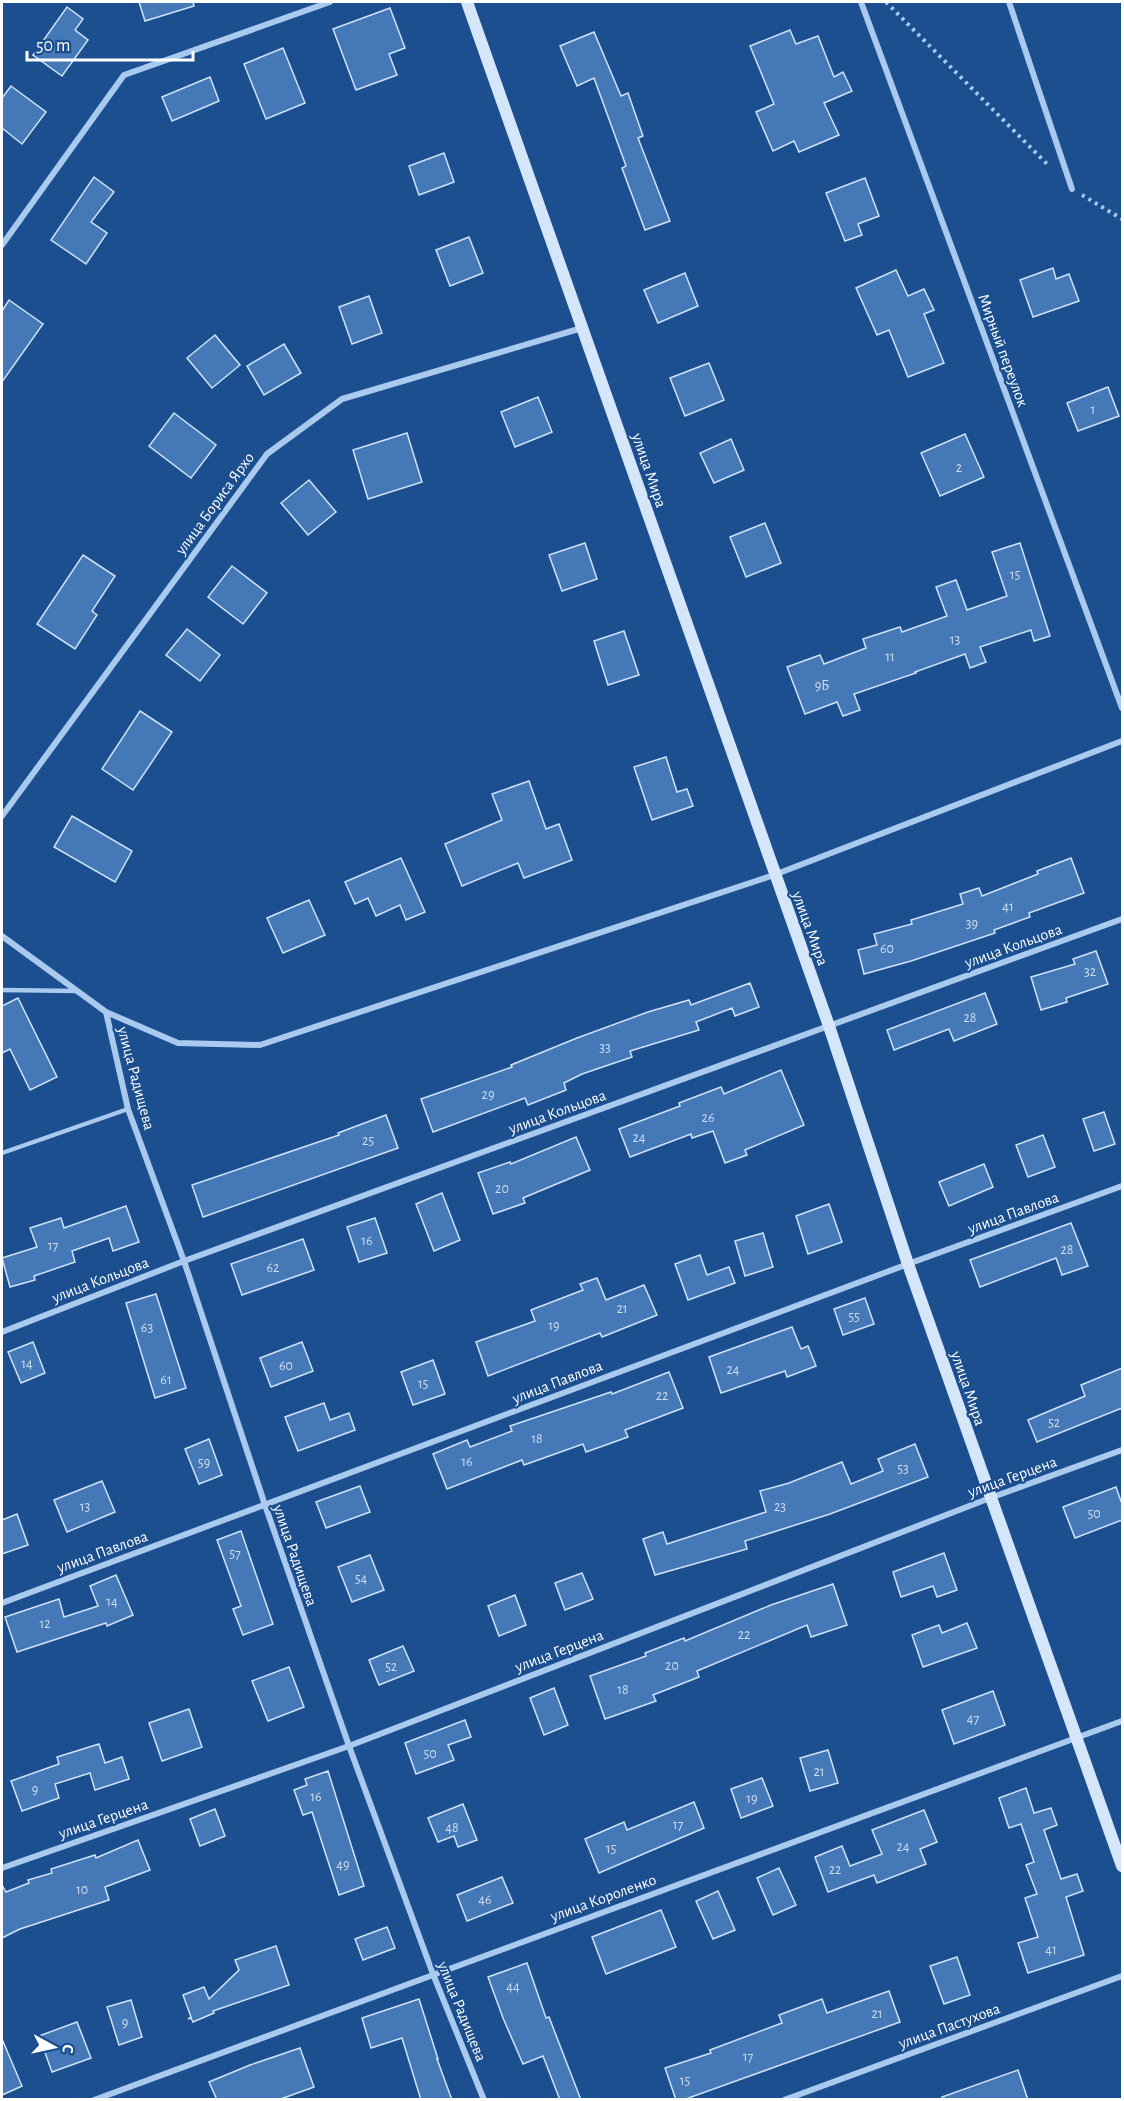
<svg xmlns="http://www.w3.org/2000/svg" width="1124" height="2101" font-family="'Alegreya Sans',sans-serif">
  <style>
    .building { fill: #4478b7; stroke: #cfe3fa; stroke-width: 1.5 }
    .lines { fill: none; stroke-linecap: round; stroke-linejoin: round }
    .path { stroke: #a9c9ee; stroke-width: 4; stroke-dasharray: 3 4.5; stroke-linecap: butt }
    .service { stroke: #a9c9ee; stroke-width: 4.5 }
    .minor { stroke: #a9c9ee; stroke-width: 6 }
    .secondary { stroke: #d6e6fa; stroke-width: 12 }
    .labels { text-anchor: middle; stroke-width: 4.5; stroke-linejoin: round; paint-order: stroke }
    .number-label { font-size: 14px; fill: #d0dded }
    .street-label { font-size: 16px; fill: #fff; stroke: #1b4f8f }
  </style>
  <rect width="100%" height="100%" fill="#1b4f8f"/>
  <!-- building -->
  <g class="building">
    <polygon points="139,2 193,2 194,6 145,21"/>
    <polygon points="67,7 83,19 75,30 88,40 62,76 33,55"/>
    <polygon points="390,8 405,48 389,54 397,75 356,90 333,29"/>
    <polygon points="790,30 796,44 818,36 834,77 843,72 852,91 824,103 839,135 799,152 794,141 773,151 756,112 774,104 750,46"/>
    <polygon points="594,32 621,96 628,93 643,136 638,138 670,221 645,230 622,168 626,166 594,78 577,86 560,46"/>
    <polygon points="283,48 305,103 266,119 244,64"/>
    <polygon points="210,77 219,101 172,121 162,97"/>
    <polygon points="11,86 46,112 22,144 2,128 2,98"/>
    <polygon points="444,153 454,182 419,195 409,166"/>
    <polygon points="94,177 114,192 91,222 107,233 86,264 51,240"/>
    <polygon points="865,178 879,216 858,224 862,235 845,241 826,193"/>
    <polygon points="469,237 483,273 450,286 436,250"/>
    <polygon points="1053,268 1056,279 1069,274 1079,301 1033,317 1020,280"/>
    <polygon points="896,270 908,296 924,289 934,310 924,314 944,363 908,377 889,330 877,335 856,288"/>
    <polygon points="685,273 698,306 658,323 644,290"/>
    <polygon points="369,296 382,333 352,344 339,307"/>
    <polygon points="9,300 43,324 2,382 2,311"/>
    <polygon points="215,335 240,365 212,388 187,358"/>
    <polygon points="284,344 301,373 264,395 247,366"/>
    <polygon points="709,363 724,400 685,416 670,378"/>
    <polygon points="1108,387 1119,416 1078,431 1067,403"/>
    <polygon points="538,397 552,432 515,447 501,412"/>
    <polygon points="174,413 216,445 191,478 149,446"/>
    <polygon points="407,433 422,482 368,499 353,450"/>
    <polygon points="965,434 984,477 940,496 921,453"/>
    <polygon points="731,439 744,470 714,483 700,453"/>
    <polygon points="309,480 336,512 308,535 281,503"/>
    <polygon points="765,523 781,563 746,577 730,537"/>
    <polygon points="585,543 597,579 562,591 549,555"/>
    <polygon points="1020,543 1050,636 1034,641 1031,630 980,647 986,662 970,668 965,654 915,672 916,673 854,694 860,710 843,716 837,702 805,714 787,667 820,655 824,664 866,648 863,639 900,627 902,632 947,616 936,587 956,580 967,610 1007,596 992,552"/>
    <polygon points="83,555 115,576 92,611 97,615 75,649 37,624"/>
    <polygon points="232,566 267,593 243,624 208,597"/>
    <polygon points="187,629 220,655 200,681 166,655"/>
    <polygon points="624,631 639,675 608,685 594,641"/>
    <polygon points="140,711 172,732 133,790 102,769"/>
    <polygon points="666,757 677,792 687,789 693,806 652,820 634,767"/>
    <polygon points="529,781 546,829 559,824 572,860 524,878 518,863 462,886 445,844 502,820 492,794"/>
    <polygon points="72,816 132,851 115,882 54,847"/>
    <polygon points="401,858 425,912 406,920 400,905 376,916 368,898 355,904 345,882"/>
    <polygon points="1071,858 1084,893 1029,913 1030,917 994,930 995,933 911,961 864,974 858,950 877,945 874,934 912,924 911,920 963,904 960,894 979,888 982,896 1038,874 1037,871"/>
    <polygon points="309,900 325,935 283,953 267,918"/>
    <polygon points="1096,951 1108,984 1066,998 1067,1002 1041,1010 1031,977 1075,964 1073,959"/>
    <polygon points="750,983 759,1007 735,1016 732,1008 696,1022 699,1030 630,1051 632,1057 582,1074 564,1083 566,1090 528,1105 525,1098 433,1132 421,1099 512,1067 511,1065 577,1038 648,1012 689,1000 691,1005"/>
    <polygon points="985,993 997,1024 954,1041 949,1029 894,1050 887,1030"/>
    <polygon points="18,998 57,1077 30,1090 10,1049 2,1053 2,1006"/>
    <polygon points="781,1070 804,1125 745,1150 747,1155 725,1163 713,1131 692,1138 691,1134 630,1157 619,1129 680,1106 679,1103 721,1087 724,1094"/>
    <polygon points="1104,1112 1115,1144 1094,1151 1083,1119"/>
    <polygon points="386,1115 398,1148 203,1217 192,1185 339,1135 338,1133"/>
    <polygon points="1043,1135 1055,1167 1028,1177 1016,1145"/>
    <polygon points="576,1137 590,1170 523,1198 525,1203 493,1214 478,1173 510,1162 511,1164"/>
    <polygon points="984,1164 993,1187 949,1206 939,1182"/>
    <polygon points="442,1193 460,1240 434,1251 416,1204"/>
    <polygon points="829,1204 842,1242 808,1254 796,1216"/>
    <polygon points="126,1206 139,1242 113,1251 109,1238 72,1251 75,1262 34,1276 35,1280 10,1287 2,1258 37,1247 30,1228 61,1218 64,1228"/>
    <polygon points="375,1218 387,1253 359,1262 347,1227"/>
    <polygon points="1071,1223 1088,1266 1062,1275 1056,1258 980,1287 970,1260"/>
    <polygon points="763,1233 773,1267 745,1276 735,1241"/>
    <polygon points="303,1239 314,1270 242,1295 231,1264"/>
    <polygon points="700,1255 707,1275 729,1267 735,1283 688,1300 675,1264"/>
    <polygon points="597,1278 606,1300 644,1285 657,1315 602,1337 600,1333 488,1376 476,1342 535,1321 531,1310 583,1290 580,1284"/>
    <polygon points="156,1294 186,1388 155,1398 126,1303"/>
    <polygon points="865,1298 874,1324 843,1335 834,1309"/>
    <polygon points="792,1327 801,1349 808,1346 816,1366 787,1377 785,1371 721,1393 709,1357"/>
    <polygon points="33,1342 45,1373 21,1383 8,1352"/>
    <polygon points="302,1342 313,1371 271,1387 260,1358"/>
    <polygon points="433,1360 445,1394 413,1405 401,1372"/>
    <polygon points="1122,1368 1122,1408 1037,1442 1028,1420 1085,1396 1081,1385"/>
    <polygon points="669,1372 683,1408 625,1430 628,1437 586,1452 583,1444 524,1465 522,1460 447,1489 433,1454 467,1440 470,1447 512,1431 510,1426 611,1392 612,1394"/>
    <polygon points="324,1403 330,1420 349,1413 355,1430 298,1451 285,1417"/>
    <polygon points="209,1439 222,1475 199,1484 185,1449"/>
    <polygon points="915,1444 928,1477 830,1514 745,1541 747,1549 655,1575 643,1539 663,1532 667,1544 766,1512 760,1491 789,1483 842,1462 851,1484 883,1471 878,1459"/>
    <polygon points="102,1481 115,1512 67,1532 54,1500"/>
    <polygon points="360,1486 370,1512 326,1528 316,1502"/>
    <polygon points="1116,1487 1122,1504 1122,1520 1075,1538 1063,1507"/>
    <polygon points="17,1514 28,1545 2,1554 2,1520"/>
    <polygon points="241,1531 273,1624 243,1635 233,1609 241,1606 217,1540"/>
    <polygon points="944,1553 957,1590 937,1597 933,1586 901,1597 893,1572"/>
    <polygon points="370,1555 384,1590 352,1602 338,1567"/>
    <polygon points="582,1573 593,1599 565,1610 555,1583"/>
    <polygon points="116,1575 133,1615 107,1626 106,1623 17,1652 5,1617 59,1599 64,1617 98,1606 90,1586"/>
    <polygon points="833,1584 847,1625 811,1637 807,1625 697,1671 699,1677 653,1695 656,1701 605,1719 590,1676 646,1656 645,1653 684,1638 685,1641 771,1605"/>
    <polygon points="515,1595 526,1625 499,1636 488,1606"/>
    <polygon points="967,1623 977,1648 923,1667 912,1635 939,1625 942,1633"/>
    <polygon points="403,1646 414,1671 379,1685 369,1660"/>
    <polygon points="289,1667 304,1707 268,1721 252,1681"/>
    <polygon points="554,1688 568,1725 544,1735 530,1698"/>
    <polygon points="993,1691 1005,1725 954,1744 942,1710"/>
    <polygon points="189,1709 202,1747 162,1761 149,1723"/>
    <polygon points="465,1720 471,1737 448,1745 454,1760 416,1774 405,1743"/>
    <polygon points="99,1744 105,1763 122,1757 129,1779 95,1790 90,1773 55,1784 59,1798 22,1811 11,1781 59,1764 57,1757"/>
    <polygon points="828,1750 838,1783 810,1791 800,1758"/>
    <polygon points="328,1771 364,1886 339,1895 312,1812 303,1815 294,1790 307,1785 305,1779"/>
    <polygon points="762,1778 773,1806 741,1818 731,1789"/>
    <polygon points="1026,1788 1034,1813 1051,1808 1057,1825 1044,1830 1061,1879 1077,1874 1083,1891 1066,1897 1084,1955 1028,1973 1018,1943 1038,1937 1025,1898 1037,1894 1026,1865 1034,1862 1021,1824 1009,1828 999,1798"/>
    <polygon points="694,1802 704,1828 599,1873 585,1839 624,1822 627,1830"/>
    <polygon points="463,1804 477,1840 458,1847 454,1836 438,1842 428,1818"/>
    <polygon points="215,1809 225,1836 200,1846 190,1819"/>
    <polygon points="924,1810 937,1842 920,1849 926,1864 877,1883 874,1875 828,1892 815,1857 842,1846 850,1866 882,1854 872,1830"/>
    <polygon points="138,1840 150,1870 105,1887 109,1900 20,1929 2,1938 2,1885 6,1892 29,1883 28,1880 52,1873 51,1869 95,1855 96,1858"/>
    <polygon points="779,1868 796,1905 773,1915 757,1878"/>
    <polygon points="502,1877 513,1903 467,1921 457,1895"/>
    <polygon points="718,1891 735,1930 713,1939 696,1901"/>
    <polygon points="661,1910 676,1947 606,1974 592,1937"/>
    <polygon points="387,1927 395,1948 363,1960 355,1939"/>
    <polygon points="276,1946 289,1985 213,2011 214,2013 193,2022 191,2018 188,2019 191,2017 183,1995 204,1987 209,1999 239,1970 235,1960"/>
    <polygon points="957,1957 970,1995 944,2004 930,1966"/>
    <polygon points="527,1963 546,2018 549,2017 581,2100 560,2100 543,2056 523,2064 503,2018 488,1977"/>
    <polygon points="889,1991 900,2022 683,2100 676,2100 665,2068 711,2053 710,2050 782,2023 779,2015 822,1999 827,2013"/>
    <polygon points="419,1999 438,2059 437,2059 452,2100 421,2100 402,2038 371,2048 362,2018"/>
    <polygon points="131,2000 142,2037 119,2045 107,2007"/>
    <polygon points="77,2022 91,2058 52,2072 39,2036"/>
    <polygon points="2,2039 22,2086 2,2095"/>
    <polygon points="300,2048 314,2087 278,2100 217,2100 209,2082 250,2065"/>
    <polygon points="1018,2070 1028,2100 942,2100 942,2097"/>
  </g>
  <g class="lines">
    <!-- path -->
    <g class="path">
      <polyline points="886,2 1049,166"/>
      <polyline points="1082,195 1122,219"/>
    </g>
    <!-- service -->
    <g class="service">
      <polyline points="2,990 77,991"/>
      <polyline points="2,1153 128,1109"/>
    </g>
    <!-- minor -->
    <g class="minor">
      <polyline points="861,2 1122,708"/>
      <polyline points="1009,2 1072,189"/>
      <polyline points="2,245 124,75 330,2"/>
      <polyline points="2,816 267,454 342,399 582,328"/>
      <polyline points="2,936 106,1012 178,1043 260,1045 774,875 1122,741"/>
      <polyline points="106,1012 128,1109 184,1261 265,1505 349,1746 433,1974 484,2100"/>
      <polyline points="2,1332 184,1261 1122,919"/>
      <polyline points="2,1603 908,1264 1122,1186"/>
      <polyline points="2,1868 349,1746 990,1498 1122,1450"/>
      <polyline points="94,2100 1122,1721"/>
      <polyline points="784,2100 1122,1976"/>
    </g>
    <!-- secondary -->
    <polyline class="secondary" points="467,2 829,1026 908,1264 1122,1866"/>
  </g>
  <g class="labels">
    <!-- number labels -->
    <g class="number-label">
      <text x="1093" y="414">1</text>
      <text x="959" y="472">2</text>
      <text x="1015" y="579">15</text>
      <text x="955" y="644">13</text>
      <text x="890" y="661">11</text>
      <text x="822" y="690">9Б</text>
      <text x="1008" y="911">41</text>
      <text x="972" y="928">39</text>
      <text x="887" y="953">60</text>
      <text x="1090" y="976">32</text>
      <text x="970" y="1022">28</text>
      <text x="605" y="1052">33</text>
      <text x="488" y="1099">29</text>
      <text x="708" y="1122">26</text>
      <text x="639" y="1142">24</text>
      <text x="368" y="1145">25</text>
      <text x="502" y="1193">20</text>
      <text x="367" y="1245">16</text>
      <text x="53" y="1250">17</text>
      <text x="1067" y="1254">28</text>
      <text x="273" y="1272">62</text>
      <text x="622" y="1313">21</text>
      <text x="854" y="1321">55</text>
      <text x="554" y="1330">19</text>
      <text x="147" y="1332">63</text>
      <text x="27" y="1368">14</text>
      <text x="286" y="1370">60</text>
      <text x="733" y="1374">24</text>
      <text x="166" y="1384">61</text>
      <text x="423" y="1388">15</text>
      <text x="662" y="1400">22</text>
      <text x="1054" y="1427">52</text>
      <text x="537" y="1443">18</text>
      <text x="467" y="1466">16</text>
      <text x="204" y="1467">59</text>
      <text x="903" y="1473">53</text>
      <text x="85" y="1511">13</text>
      <text x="780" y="1511">23</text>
      <text x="1094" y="1518">50</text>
      <text x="235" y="1558">57</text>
      <text x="361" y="1583">54</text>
      <text x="112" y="1606">14</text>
      <text x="45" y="1628">12</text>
      <text x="744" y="1639">22</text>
      <text x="672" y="1670">20</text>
      <text x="391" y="1671">52</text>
      <text x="623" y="1694">18</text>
      <text x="973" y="1723">47</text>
      <text x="430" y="1758">50</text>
      <text x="819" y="1776">21</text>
      <text x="35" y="1794">9</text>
      <text x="316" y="1801">16</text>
      <text x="752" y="1803">19</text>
      <text x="678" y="1829">17</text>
      <text x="452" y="1832">48</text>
      <text x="903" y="1851">24</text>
      <text x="611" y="1853">15</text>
      <text x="343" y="1869">49</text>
      <text x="835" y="1874">22</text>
      <text x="82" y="1894">10</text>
      <text x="485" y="1904">46</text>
      <text x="1051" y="1954">41</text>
      <text x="513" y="1991">44</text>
      <text x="877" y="2018">21</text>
      <text x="125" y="2027">9</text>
      <text x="748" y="2061">17</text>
      <text x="685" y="2085">15</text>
    </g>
    <!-- street labels -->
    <g class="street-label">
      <text transform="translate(1004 350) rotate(70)" y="6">Мирный переулок</text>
      <text transform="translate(650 470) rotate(71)" y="6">улица Мира</text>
      <text transform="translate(214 503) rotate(-54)" y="6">улица Бориса Ярхо</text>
      <text transform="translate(811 928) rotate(70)" y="6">улица Мира</text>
      <text transform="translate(1013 945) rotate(-20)" y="6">улица Кольцова</text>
      <text transform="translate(137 1078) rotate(75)" y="6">улица Радищева</text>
      <text transform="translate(557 1111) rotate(-20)" y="6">улица Кольцова</text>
      <text transform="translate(1013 1212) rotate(-20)" y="6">улица Павлова</text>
      <text transform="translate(100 1279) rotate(-21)" y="6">улица Кольцова</text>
      <text transform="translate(557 1381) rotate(-21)" y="6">улица Павлова</text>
      <text transform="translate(969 1388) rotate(71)" y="6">улица Мира</text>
      <text transform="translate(1012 1476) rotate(-20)" y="6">улица Герцена</text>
      <text transform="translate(102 1551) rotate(-20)" y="6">улица Павлова</text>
      <text transform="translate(296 1555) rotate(71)" y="6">улица Радищева</text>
      <text transform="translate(559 1650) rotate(-21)" y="6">улица Герцена</text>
      <text transform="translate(103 1818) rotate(-19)" y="6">улица Герцена</text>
      <text transform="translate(603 1897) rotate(-20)" y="6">улица Короленко</text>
      <text transform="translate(463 2011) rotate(68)" y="6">улица Радищева</text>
      <text transform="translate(949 2025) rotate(-20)" y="6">улица Пастухова</text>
    </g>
  </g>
  <!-- border -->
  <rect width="1124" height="2101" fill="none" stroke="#ffffff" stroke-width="6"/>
  <!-- north arrow -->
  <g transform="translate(54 2047) rotate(98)" stroke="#1b4f8f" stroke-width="4.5" paint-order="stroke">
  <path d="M0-4.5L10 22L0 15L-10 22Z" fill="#ffffff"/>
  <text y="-9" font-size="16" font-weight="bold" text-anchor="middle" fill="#ffffff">С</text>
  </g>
  <!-- scale -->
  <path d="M27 51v9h166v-9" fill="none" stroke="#ffffff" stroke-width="3"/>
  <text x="36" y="51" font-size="18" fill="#ffffff" stroke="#1b4f8f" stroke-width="4.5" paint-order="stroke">50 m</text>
</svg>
